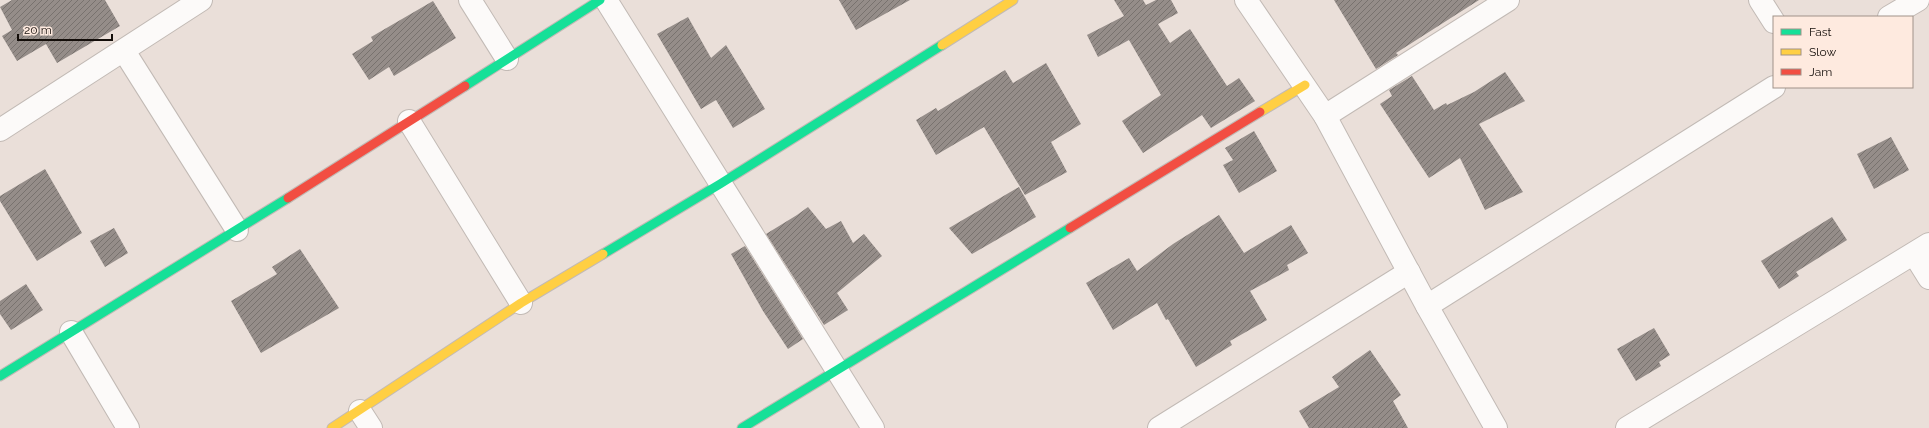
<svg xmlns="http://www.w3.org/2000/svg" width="1929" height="428" font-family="Raleway,sans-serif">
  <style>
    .building { fill: url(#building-hatch) }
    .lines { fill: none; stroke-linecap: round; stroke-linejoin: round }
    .street-casing { stroke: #c2bab5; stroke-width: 24 }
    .fast-casing { stroke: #c2bab5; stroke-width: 11 }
    .slow-casing { stroke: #c2bab5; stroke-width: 11 }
    .jam-casing { stroke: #c2bab5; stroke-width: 11 }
    .street { stroke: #fcfaf9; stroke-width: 22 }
    .fast { stroke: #16e098; stroke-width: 9 }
    .slow { stroke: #ffcf43; stroke-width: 9 }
    .jam { stroke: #f24e42; stroke-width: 9 }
  </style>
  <defs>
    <pattern id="building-hatch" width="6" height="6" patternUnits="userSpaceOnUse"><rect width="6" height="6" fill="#958d89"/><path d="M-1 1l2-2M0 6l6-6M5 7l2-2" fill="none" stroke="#78726e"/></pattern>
  </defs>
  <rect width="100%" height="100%" fill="#eadfd9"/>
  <!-- building -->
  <g class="building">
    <polygon points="12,0 105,0 120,26 57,63 46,44 17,61 2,36 12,30 0,7"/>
    <polygon points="839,0 910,0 856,30"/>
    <polygon points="1114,0 1143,0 1146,5 1156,0 1171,0 1178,13 1158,24 1170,43 1190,29 1227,86 1239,78 1255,101 1211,128 1202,115 1143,153 1122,121 1161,95 1129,40 1098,57 1087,35 1124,16"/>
    <polygon points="1334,0 1479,0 1396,53 1398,55 1376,69"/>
    <polygon points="433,1 456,38 394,76 389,67 369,80 352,54 373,41 371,37"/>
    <polygon points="688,17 711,58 726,45 765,109 733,128 716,100 701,109 657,34"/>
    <polygon points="1046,63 1081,124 1051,142 1067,172 1025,195 984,127 936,155 916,120 936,108 938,111 1005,70 1013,83"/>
    <polygon points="1505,72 1525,101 1479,124 1523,192 1485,210 1460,158 1429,178 1380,104 1392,96 1389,90 1412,76 1434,110 1446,103 1447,105 1474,92"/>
    <polygon points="1254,131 1277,171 1239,193 1223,165 1233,160 1225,148"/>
    <polygon points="1891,137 1909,170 1874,189 1857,154"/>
    <polygon points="45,169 82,233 37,261 0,201 0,196"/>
    <polygon points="1019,187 1036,217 972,254 949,228"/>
    <polygon points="808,207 826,229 841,221 853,243 864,234 882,256 837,293 848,310 824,325 766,234 797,215"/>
    <polygon points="1219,215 1244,253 1291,225 1308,253 1287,265 1289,270 1250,291 1267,320 1230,341 1232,345 1196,367 1168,319 1166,320 1157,303 1113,330 1086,283 1129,258 1137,271 1173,244"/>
    <polygon points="1832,217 1847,240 1796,272 1799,276 1779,289 1761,261"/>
    <polygon points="114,228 128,253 105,267 90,241"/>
    <polygon points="745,246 803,339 788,349 763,311 731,254"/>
    <polygon points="300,249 339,308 261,353 231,301 277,274 272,267"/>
    <polygon points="26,284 43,310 11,330 0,314 0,301"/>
    <polygon points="1654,328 1670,355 1659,362 1661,366 1636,381 1617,349"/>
    <polygon points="1370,350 1401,395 1393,401 1408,428 1309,428 1299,411 1339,387 1332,377"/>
  </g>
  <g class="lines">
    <defs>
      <g id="street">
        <polyline points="470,0 507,59"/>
        <polyline points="606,0 873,428"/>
        <polyline points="1246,0 1325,116 1427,306 1496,428"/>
        <polyline points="1760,0 1774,22"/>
        <polyline points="1889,17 1918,0"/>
        <polyline points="124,51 237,230"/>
        <polyline points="1325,116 1508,0"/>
        <polyline points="409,121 521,303"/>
        <polyline points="0,130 201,0"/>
        <polyline points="1914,254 1929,278"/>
        <polyline points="1427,306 1774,87"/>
        <polyline points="71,332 128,428"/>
        <polyline points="360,411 371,428"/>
        <polyline points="1159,428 1409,272"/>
        <polyline points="1627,428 1929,244"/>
      </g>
      <g id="fast">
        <polyline points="465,86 600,0"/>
        <polyline points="603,254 720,184 942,45"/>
        <polyline points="0,376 288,198"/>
        <polyline points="742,428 1070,228"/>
      </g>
      <g id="slow">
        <polyline points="942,45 1013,0"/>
        <polyline points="1260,112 1305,85"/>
        <polyline points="332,428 521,303 603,254"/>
      </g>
      <g id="jam">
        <polyline points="288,198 465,86"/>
        <polyline points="1070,228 1260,112"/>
      </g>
    </defs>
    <!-- street casing -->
    <use href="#street" class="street-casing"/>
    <!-- fast casing -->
    <use href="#fast" class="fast-casing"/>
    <!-- slow casing -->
    <use href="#slow" class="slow-casing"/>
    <!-- jam casing -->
    <use href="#jam" class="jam-casing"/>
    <!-- street -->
    <use href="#street" class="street"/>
    <!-- fast -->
    <use href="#fast" class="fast"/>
    <!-- slow -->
    <use href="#slow" class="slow"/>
    <!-- jam -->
    <use href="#jam" class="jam"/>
  </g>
  <!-- legend -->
  <rect x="1773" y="16" width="140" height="72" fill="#feeadf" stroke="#a09289"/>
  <rect x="1781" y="29" width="20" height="6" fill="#16e098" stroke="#a09289"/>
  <text x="1809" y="36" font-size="12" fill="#130d09">Fast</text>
  <rect x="1781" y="49" width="20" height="6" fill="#ffcf43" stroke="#a09289"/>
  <text x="1809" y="56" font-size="12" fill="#130d09">Slow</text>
  <rect x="1781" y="69" width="20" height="6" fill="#f24e42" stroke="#a09289"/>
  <text x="1809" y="76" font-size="12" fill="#130d09">Jam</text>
  <!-- scale -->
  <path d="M18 34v6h94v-6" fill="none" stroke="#130d09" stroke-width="2"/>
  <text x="24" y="34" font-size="12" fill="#130d09" stroke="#feeadf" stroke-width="3" paint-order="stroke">20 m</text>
</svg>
